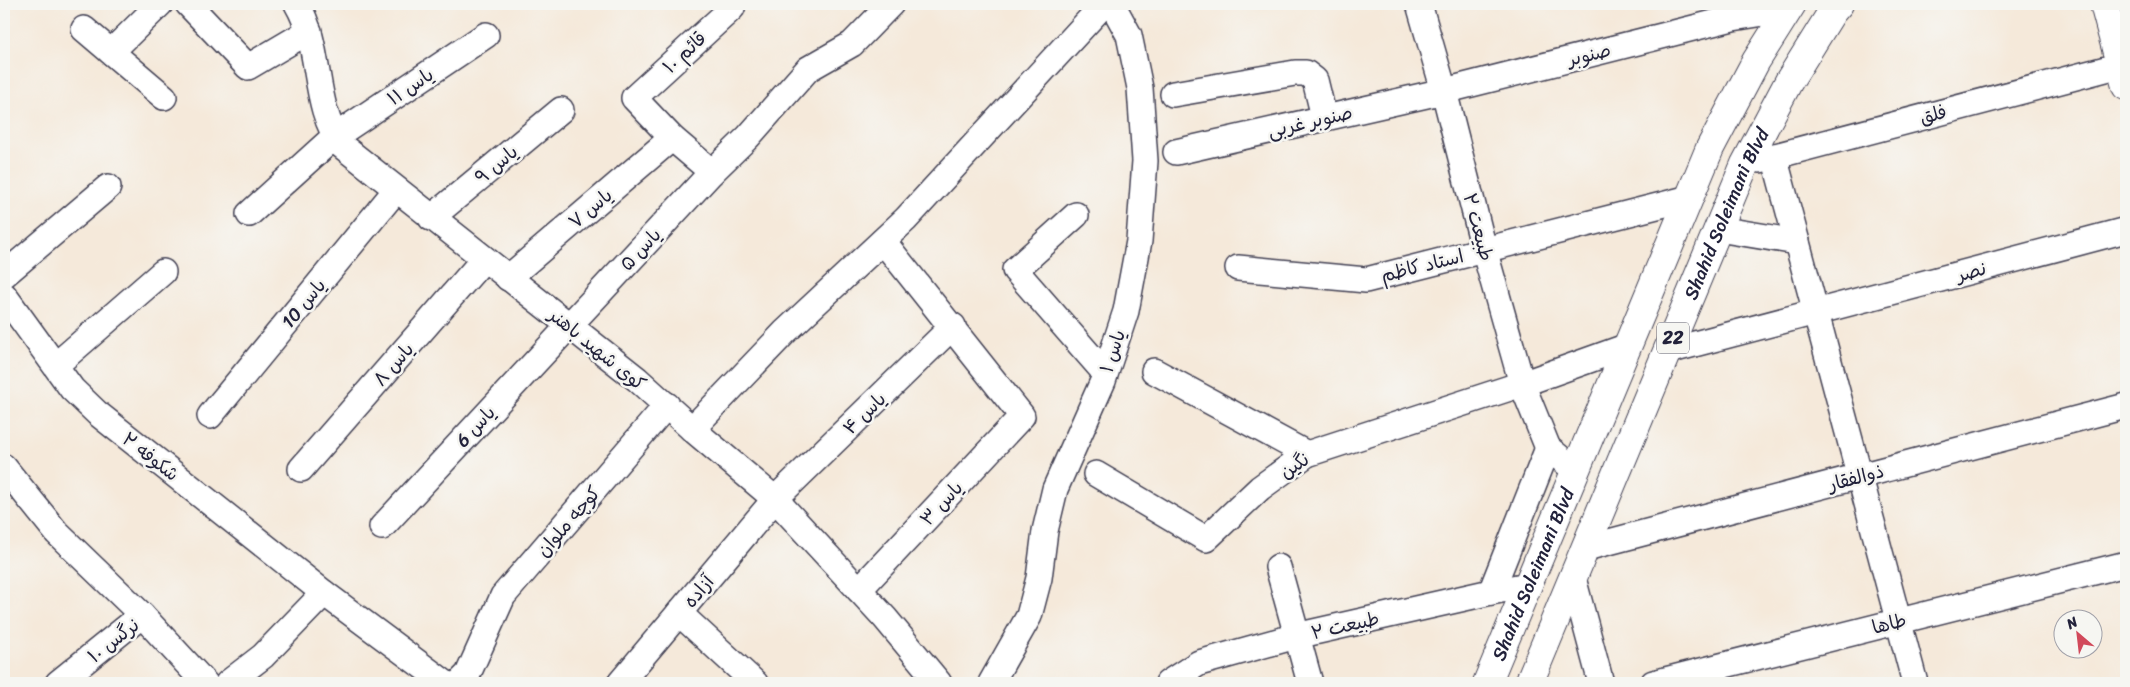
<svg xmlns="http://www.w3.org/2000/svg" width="2130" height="687" font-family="Sriracha,'Playpen Sans Arabic',sans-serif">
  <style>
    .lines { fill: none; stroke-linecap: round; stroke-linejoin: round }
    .minor-casing { stroke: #424053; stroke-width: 28 }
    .major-casing { stroke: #424053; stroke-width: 30 }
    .highway-casing { stroke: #424053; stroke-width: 30 }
    .minor { stroke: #fff; stroke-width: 25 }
    .major { stroke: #fff; stroke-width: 28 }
    .highway { stroke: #fff; stroke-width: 28 }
    .labels { text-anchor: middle; stroke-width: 5; stroke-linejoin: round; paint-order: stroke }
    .shield { fill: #f6f6f2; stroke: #626272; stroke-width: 1 }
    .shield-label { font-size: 18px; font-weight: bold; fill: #22223b }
    .street-label { font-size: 19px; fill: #22223b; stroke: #f6f6f2 }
  </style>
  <rect width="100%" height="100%" fill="#f6f6f2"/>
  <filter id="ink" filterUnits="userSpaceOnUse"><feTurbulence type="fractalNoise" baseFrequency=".02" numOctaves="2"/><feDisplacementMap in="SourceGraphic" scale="10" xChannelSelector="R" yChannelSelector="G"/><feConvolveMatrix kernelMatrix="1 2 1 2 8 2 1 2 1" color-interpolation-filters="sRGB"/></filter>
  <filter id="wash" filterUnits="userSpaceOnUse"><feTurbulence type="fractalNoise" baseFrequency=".0096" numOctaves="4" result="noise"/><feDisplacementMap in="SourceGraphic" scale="20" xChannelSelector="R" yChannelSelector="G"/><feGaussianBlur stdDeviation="1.12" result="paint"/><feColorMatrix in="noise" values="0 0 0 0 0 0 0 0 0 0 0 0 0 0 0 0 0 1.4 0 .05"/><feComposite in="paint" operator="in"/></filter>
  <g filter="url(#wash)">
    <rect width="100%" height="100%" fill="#f5e9da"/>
  </g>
  <g filter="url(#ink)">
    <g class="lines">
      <defs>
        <g id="minor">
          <polyline points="188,4 248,67 309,31"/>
          <path d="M297,4c26,44 14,101 45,142l295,233 55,50 83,70 110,119 54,65"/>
          <polyline points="733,4 732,8 634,98 672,138 712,172 748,137 808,69 852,44 891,4"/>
          <polyline points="1419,4 1444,91 1484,249 1522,384 1548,448 1576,471"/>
          <polyline points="84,29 164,97"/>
          <polyline points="111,52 160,4"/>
          <polyline points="1173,94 1295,73 1306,73 1315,80 1324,117"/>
          <polyline points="1176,152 1444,91 1733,18 1788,9"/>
          <polyline points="1774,156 1915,683"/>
          <polyline points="1760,160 2121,65"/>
          <polyline points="249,214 334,137 486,35"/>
          <polyline points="1076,215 1015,270 1105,373"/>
          <polyline points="431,218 561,110"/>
          <polyline points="1718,229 1797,242"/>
          <polyline points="1238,268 1366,280 1689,198"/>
          <polyline points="4,275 108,187"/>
          <polyline points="508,278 672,138"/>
          <polyline points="4,295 72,389 97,413 324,593 445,683"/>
          <polyline points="1668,351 2126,230"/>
          <polyline points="56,365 163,272"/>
          <polyline points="1154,371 1307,454"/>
          <polyline points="210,416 396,190"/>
          <polyline points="692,429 785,332 906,219 1104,4"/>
          <polyline points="4,467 57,533 142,615"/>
          <polyline points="301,469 484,259"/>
          <polyline points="1096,474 1206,539 1260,488 1307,454 1522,384 1628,346"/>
          <polyline points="382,527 712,172"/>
          <polyline points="1586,548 2126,406"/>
          <polyline points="1278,567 1310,683"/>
          <polyline points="1573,578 1601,683"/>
          <polyline points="859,590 1022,416 883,241"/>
          <polyline points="1491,592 1548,448"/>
          <polyline points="679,613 755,683"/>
          <polyline points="58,683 142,615 205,683"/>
          <polyline points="228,683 263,656 324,593"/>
          <polyline points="459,683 468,674 503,596 667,405"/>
          <polyline points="620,683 775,499 953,326"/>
          <polyline points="991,683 1029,616 1039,578 1045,531 1055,489 1103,381 1126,311 1139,241 1145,161 1140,88 1129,35 1112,4"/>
          <polyline points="1168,683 1199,663 1296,636 1491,592 1528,585"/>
          <polyline points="1653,683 2126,564"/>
        </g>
        <polyline id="major" points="2104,4 2126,86"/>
        <g id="highway">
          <path id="s1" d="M1487,683l223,-535 46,-87 36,-57"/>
          <path id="s2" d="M1529,683l216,-519 44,-83 43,-69 7,-8"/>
        </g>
      </defs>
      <!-- minor casing -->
      <use href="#minor" class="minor-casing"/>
      <!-- major casing -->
      <use href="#major" class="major-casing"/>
      <!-- highway casing -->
      <use href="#highway" class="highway-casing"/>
      <!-- minor -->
      <use href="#minor" class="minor"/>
      <!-- major -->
      <use href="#major" class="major"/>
      <!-- highway -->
      <use href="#highway" class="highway"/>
    </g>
  </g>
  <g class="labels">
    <!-- shield labels -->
    <rect class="shield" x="1657" y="322.5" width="32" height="31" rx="4"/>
    <g class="shield-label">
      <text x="1673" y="344">22</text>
    </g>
    <!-- street labels -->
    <g class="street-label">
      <text transform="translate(684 52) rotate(-43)" y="7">قائم ۱۰</text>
      <text transform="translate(1589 54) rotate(-14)" y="7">صنوبر</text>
      <text transform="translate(410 86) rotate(-34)" y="7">یاس ۱۱</text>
      <text transform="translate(1933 114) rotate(-15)" y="7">فلق</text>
      <text transform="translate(1310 121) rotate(-13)" y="7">صنوبر غربی</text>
      <text transform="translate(496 164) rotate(-40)" y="7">یاس ۹</text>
      <text transform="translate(590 208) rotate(-40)" y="7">یاس ۷</text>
      <text dy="7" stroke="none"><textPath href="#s2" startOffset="509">Shahid Soleimani Blvd</textPath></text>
      <text transform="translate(1479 227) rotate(75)" y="7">طبیعت ۲</text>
      <text transform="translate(640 249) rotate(-47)" y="7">یاس ۵</text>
      <text transform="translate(1422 265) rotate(-14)" y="7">استاد کاظم</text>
      <text transform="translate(1971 271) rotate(-15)" y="7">نصر</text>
      <text transform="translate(303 303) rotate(-50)" y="7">یاس 10</text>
      <text transform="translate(598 349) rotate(39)" y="7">کوی شهید باهنر</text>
      <text transform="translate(1112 351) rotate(-72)" y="7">یاس ۱</text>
      <text transform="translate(393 364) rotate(-49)" y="7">یاس ۸</text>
      <text transform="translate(864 413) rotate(-44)" y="7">یاس ۴</text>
      <text transform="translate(475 426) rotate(-47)" y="7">یاس 6</text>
      <text transform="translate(151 456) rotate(38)" y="7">شکوفه ۲</text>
      <text transform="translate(1294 465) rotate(-33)" y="7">نگین</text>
      <text transform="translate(1856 477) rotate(-15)" y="7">ذوالفقار</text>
      <text transform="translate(941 503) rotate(-47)" y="7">یاس ۳</text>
      <text transform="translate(568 521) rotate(-49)" y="7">کوچه ملوان</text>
      <text dy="7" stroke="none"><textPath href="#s1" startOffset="118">Shahid Soleimani Blvd</textPath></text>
      <text transform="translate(698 591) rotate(-50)" y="7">آزاده</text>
      <text transform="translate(1889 623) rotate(-14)" y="7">طاها</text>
      <text transform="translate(1345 625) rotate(-13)" y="7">طبیعت ٣</text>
      <text transform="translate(113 640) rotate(-38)" y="7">نرگس ۱۰</text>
    </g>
  </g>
  <!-- margin -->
  <rect width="2130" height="687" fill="none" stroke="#f6f6f2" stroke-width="20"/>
  <!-- north arrow -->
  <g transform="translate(2078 634) rotate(332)"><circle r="24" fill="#f6f6f2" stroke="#a1a1a9"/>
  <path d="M0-4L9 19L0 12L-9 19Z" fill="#d1495b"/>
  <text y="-8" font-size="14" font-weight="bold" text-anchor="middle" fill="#22223b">N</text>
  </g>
</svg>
